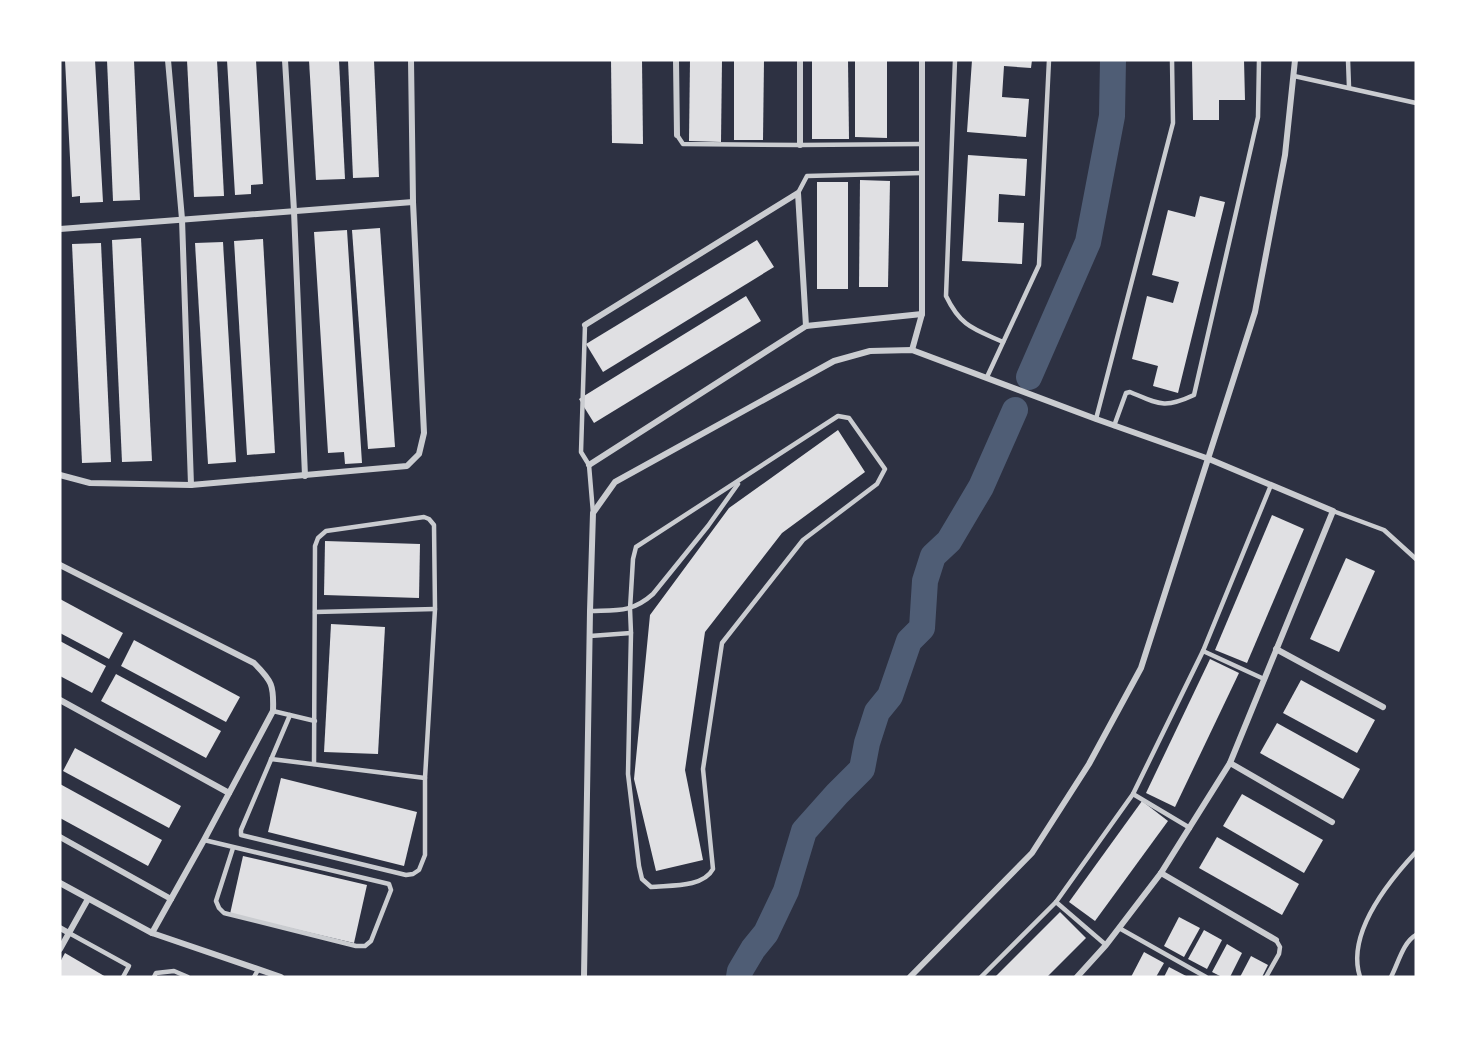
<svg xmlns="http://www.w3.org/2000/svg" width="1476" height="1037" font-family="'Alegreya Sans',sans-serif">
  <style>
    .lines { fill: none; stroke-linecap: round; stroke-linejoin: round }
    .river { stroke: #4f5d75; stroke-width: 26 }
    .building { fill: #e0e0e3 }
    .service { stroke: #caccd0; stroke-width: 4.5 }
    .minor { stroke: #caccd0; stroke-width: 6 }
  </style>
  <rect width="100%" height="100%" fill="#2d3142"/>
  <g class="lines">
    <!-- river -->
    <g class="river">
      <polyline points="1029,377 1088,242 1112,116 1113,60"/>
      <polyline points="739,977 740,971 753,949 766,933 786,891 804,831 837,794 862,769 867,743 877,712 890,696 909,641 922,628 925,581 933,556 949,541 981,487 1015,410"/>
    </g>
  </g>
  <!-- building -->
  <g class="building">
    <polygon points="65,60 95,60 103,202 80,203 80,196 72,197"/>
    <polygon points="107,60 134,60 140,200 113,201"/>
    <polygon points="187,60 217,60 224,196 194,197"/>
    <polygon points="227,60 256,60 263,184 251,185 251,194 235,195"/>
    <polygon points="309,60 339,60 345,179 316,180"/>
    <polygon points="348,60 374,60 379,177 353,178"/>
    <polygon points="611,60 642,60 643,144 612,143"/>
    <polygon points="690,60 722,60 721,142 689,141"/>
    <polygon points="734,60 764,60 763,140 734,140"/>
    <polygon points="812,60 848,60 849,139 812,139"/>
    <polygon points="855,60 887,60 887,138 855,137"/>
    <polygon points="972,60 1032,60 1031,68 1004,66 1002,97 1029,99 1026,137 967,132"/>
    <polygon points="1192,60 1244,60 1245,100 1219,100 1219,120 1193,120"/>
    <polygon points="968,155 1027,159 1025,196 999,194 998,222 1024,223 1022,264 962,261"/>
    <polygon points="860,180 890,181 888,287 859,287"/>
    <rect x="817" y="182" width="31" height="107"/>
    <polygon points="1200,196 1225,202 1178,393 1153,386 1158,366 1132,359 1147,296 1173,303 1179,282 1152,275 1168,210 1195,217"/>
    <polygon points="380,228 395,447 368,449 352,230"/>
    <polygon points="347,230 362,463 345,464 344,452 328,453 314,232"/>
    <polygon points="141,238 152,461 122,462 112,240"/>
    <polygon points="263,239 275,453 247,455 234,241"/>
    <polygon points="757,240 774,267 603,372 586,344"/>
    <polygon points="223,242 236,462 208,464 195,243"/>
    <polygon points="101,243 111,462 82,463 72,244"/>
    <polygon points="746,296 761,321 594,423 579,399"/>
    <polygon points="838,430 865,472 782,533 705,632 685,770 703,860 656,871 634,779 650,615 729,508"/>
    <polygon points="1272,515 1304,529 1247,663 1215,650"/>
    <polygon points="325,541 420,544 419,598 324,595"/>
    <polygon points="1346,558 1375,571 1339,652 1310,639"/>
    <polygon points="60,599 123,633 109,659 60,633"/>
    <polygon points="331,624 385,627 378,754 324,752"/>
    <polygon points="134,640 240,697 226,722 121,666"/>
    <polygon points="60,641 106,666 92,693 60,676"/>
    <polygon points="1210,659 1239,673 1175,807 1146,793"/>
    <polygon points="116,674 221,731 206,758 101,701"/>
    <polygon points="1301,680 1375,720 1357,753 1283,713"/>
    <polygon points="1277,723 1360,769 1343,799 1260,753"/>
    <polygon points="75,748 181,806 169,828 63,771"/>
    <polygon points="281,778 417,812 404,866 268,832"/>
    <polygon points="60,784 162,840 148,866 60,818"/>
    <polygon points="1242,794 1323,840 1304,873 1223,826"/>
    <polygon points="1142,801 1168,821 1095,921 1069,902"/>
    <polygon points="1217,837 1299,884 1282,915 1199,868"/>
    <polygon points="243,856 367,885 354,943 230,914"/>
    <polygon points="1060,912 1086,938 1047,977 995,977"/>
    <polygon points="1179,917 1200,928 1184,957 1164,946"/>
    <polygon points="1204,930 1222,940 1207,969 1188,959"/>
    <polygon points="1227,944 1242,953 1230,977 1222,977 1212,972"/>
    <polygon points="1144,952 1164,963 1156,977 1131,977"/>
    <polygon points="65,953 106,977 60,977 60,962"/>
    <polygon points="1251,956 1268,965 1262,977 1240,977"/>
    <polygon points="1169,967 1188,977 1164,977"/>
  </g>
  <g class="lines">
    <!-- service -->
    <g class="service">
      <path d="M955,60l-9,236c15,31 28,33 57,46"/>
      <polyline points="1348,60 1349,87"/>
      <polyline points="1294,76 1416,103"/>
      <polyline points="677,135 683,144 800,145 922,144"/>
      <polyline points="798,193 807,176 922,173"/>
      <polyline points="585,325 581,452 589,465 593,513"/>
      <polyline points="987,377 1039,265 1049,60"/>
      <path d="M838,416l11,2 36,51 -8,15 -74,56 -81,103 -19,126 10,100c-10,19 -44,16 -62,18l-9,-8 -3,-13 -11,-92 3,-141 -1,-24 3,-50 3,-12z"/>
      <polyline points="1096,419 1173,123 1172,60"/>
      <path d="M1114,426l12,-33 4,-1c29,12 34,17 64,3l64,-278 1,-57"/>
      <polyline points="1333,511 1384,530 1416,559"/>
      <path d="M590,611c26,-1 42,2 63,-17l55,-68 30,-42"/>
      <polyline points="315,612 435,609"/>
      <polyline points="590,636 631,633"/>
      <polyline points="1203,651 1264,679"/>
      <polyline points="273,711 315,721"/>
      <polyline points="290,715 241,830 241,835 406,875 413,874 419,870 425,855 425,778 435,609 434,525 429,519 424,517 326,531 318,538 315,546 314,764"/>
      <polyline points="271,759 425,778"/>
      <polyline points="1133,794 1190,828"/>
      <polyline points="204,840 389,884 391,890 371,941 365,946 356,946 224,913 219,908 216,901 233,848"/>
      <polyline points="1056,902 1106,945"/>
      <polyline points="1119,928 1206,977"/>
      <polyline points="69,933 129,966 123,977"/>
      <polyline points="154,977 156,973 174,971 188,977"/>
      <polyline points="254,977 258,970"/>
      <polyline points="981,977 1056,902 1133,794 1203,651 1271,485"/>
      <polyline points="1266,977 1279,954 1280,947 1276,940"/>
      <path d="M1360,977c-14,-43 28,-95 56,-125"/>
      <path d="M1391,977c7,-13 12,-35 25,-42"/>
    </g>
    <!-- minor -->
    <g class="minor">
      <polyline points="168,60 182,219 191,485"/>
      <polyline points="285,60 294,211 305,476"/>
      <polyline points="676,60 677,135"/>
      <polyline points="800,145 800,60"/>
      <polyline points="60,229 413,202"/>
      <polyline points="585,325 798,193 806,326"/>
      <polyline points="912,350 922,314 922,60"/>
      <polyline points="589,465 806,326 922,314"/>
      <polyline points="60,475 90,483 191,485 407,466 419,454 424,433 413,202 411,60"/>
      <path d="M60,565l194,98c18,18 20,22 19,48l-69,129 -52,93"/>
      <polyline points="1276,649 1383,707"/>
      <polyline points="60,700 229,793"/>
      <polyline points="1230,763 1332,822"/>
      <polyline points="60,837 171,899"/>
      <polyline points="1161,873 1276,940"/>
      <polyline points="60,883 152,933 281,977"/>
      <polyline points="60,928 69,933"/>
      <polyline points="60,949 88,899"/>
      <polyline points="584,977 590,611 593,513 615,482 834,361 870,351 912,350 1096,419 1209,459 1333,511 1230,763 1161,873 1106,945 1077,977"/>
      <polyline points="910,977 1032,853 1089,764 1141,668 1255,312 1285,155 1295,60"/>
    </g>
  </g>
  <!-- border -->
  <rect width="1476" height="1037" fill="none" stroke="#ffffff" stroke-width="123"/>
</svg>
